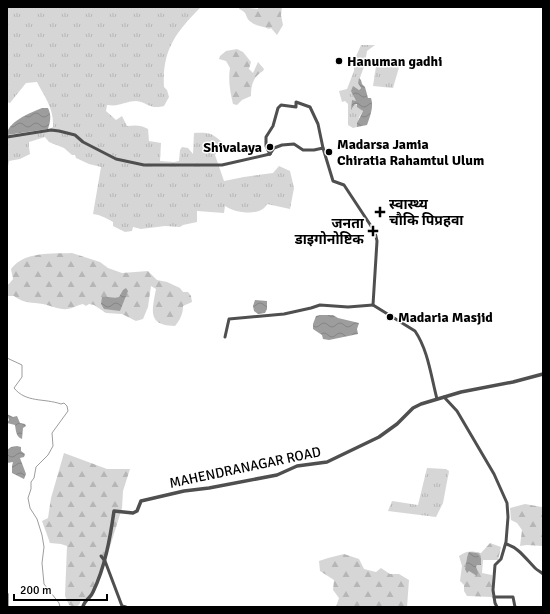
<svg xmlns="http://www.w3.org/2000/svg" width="550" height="614" font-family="Signika,'Noto Sans Devanagari',sans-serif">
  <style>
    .grass { fill: url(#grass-tufts) }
    .forest { fill: url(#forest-firs) }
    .water { fill: url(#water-waves) }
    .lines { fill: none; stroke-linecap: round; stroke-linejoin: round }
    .stream { stroke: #9d9d9d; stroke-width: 1 }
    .minor { stroke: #4f4f4f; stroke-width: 3 }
    .tertiary { stroke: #4f4f4f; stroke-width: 3.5 }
    .poi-dot { fill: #000; stroke: #fff; stroke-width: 1.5 }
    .labels { text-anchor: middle; stroke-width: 3; stroke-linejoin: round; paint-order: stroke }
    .poi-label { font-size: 14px; font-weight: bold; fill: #000; stroke: #fff; text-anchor: start }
    .street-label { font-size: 14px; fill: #000; stroke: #fff }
  </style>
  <defs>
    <pattern id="grass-tufts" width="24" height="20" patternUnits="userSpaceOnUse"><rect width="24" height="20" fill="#d6d6d6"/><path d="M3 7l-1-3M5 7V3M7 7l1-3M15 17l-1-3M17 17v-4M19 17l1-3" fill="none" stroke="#b6b6b6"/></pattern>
    <pattern id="forest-firs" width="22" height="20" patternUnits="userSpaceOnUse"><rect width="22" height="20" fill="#d6d6d6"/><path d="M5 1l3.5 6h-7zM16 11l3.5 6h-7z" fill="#b6b6b6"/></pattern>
    <pattern id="water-waves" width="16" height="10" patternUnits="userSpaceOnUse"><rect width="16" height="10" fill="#9d9d9d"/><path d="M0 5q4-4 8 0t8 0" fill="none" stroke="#858585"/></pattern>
  </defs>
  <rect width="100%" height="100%" fill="#fff"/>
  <!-- grass -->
  <g class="grass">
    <path d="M7,7h192l1,1c-25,25 -38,43 -36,79l3,3 2,7 -5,9c-14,4 -17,-4 -28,-5 -7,0 -13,3 -19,4 -3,1 -7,0 -10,0l-1,6 10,9 6,-4 5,10c8,-1 15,-1 21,3l1,12 12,2 -1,18 14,1 5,-1 1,-11 2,-3 6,1 5,6 1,-21c15,-1 18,0 29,10l-8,12 9,26 20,-4 29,-4 6,-7 11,5 4,17 -4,21 -23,-5c-6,13 -32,9 -42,2l-1,7 -27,-2v11l-14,3 -3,2 -15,-1 -24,3 -8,-2 -1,4 -7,1 -12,-6v-4c-7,-4 -12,-7 -20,-8l8,-47 -12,-3 -13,-6 -1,-3h-3l-8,-7 -15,-6 -4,-5 -16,5v5l1,7 -10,5 -11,2 -2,10v-34l39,-6 7,-4c1,-19 -8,-29 -16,-45l-11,1 -16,20 -3,-1z"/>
    <polygon points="361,45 375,45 367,51 365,64 358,83 361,87 359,90 356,89 353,95 356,101 352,101 352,109 355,103 363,111 359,117 357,127 353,128 348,125 348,104 345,101 342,102 339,91 347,89 354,71 354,61"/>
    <polygon points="377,60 400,64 393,88 373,86"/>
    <polygon points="427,468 446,469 449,471 443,503 436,517 388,511 392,501 418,505"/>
  </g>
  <!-- forest -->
  <g class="forest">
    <path d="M240,7l18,2v-2h24l-1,8 2,10 -6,10 -6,-7 -2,1c-6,-3 -12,-2 -18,-7 -7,-5 -2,-9 -12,-13z"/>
    <path d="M237,49l6,3 8,10 -2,7 4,4 5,-11 6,7 -1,2c-10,6 -12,14 -12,25l-9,4 -5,5 -4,-1c-3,-13 -5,-24 -3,-36l-4,-7 -7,-2 1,-3 6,-5z"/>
    <path d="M72,253l28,9 8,6 14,5 26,-2 9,9 10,2 13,6 3,4h5l3,4 1,6 -9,4c0,8 -3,14 -8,20 -28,0 -23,-16 -19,-37l-5,-3 -3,21 -5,12 -7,2 -14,-7 -16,-1 -12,-8 -5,-1 -3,2 -3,-2c-5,1 -10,4 -15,5 -9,1 -16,-3 -25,-5 -11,-2 -19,0 -29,-8h-7v-12h2l4,-5 -2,-10c13,-18 41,-15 61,-16z"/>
    <polygon points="64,453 107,469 130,469 123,491 122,508 108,553 90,601 81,600 79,605 75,607 69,605 65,596 67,546 61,544 50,543 42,521 48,518 51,498"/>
    <polygon points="525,504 542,507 543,546 527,545 520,546 522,530 517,523 511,520 510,508"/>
    <path d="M490,543l11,4 -3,13h-15l-1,13 10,2v22l-25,-1 -3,-5v-6l-4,-4 2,-15 -3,-10c8,-6 13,-5 22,-3z"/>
    <polygon points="344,554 359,559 364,569 376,572 381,568 390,574 399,574 409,580 407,607 336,607 339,598 333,590 334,580 320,571 319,561 328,558"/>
  </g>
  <!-- water -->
  <g class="water">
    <path d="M359,78l2,2 1,4 3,3 3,11h3c3,9 -1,18 -4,27l-10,2v-4l6,-12 -6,-4v-3h-2l-4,6 1,-10 4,1 -5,-10 2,-5 6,4 2,-2 -3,-5z"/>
    <path d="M42,108h6c4,8 2,14 0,21l-41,6c0,-13 23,-22 35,-27z"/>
    <path d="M126,288l2,3 -8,20 -16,-2 -3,-5 1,-7c6,-1 12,2 17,0l4,-7z"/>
    <polygon points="255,300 267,301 267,309 265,313 258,314 254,311 253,306"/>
    <polygon points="320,315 333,315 338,318 359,323 357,329 358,334 329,340 323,339 322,335 313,329 313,324 316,316"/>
    <path d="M7,414l6,3 4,-1 3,7 5,1 1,2 -3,2 -1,11c-6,-2 -6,-8 -7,-14l-8,-2 2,-3z"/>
    <polygon points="17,446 21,447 21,451 25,454 24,457 20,458 26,474 24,479 12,473 12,466 13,462 7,463 7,450 11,447"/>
    <path d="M469,552l8,1 4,5v7h-4l-1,2 2,5 -1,4 -8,-5 -2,2 -2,-4c2,-6 1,-11 4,-17z"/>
  </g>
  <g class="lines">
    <!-- stream -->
    <path class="stream" d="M7,358l15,7v12l-8,11c12,15 30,10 47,16l3,-1 3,3 1,5 -16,22 1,13 -5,9 -12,12 -2,11 -3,4v7l-3,9 2,10 7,11 5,16 2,12 -2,16 2,21 15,19 1,4"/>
    <!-- minor -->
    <g class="minor">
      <polyline points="7,137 51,130 59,131 75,135 83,142 116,159 144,165 222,165 270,154"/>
      <path d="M270,154l4,-6 8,-3 12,-1 9,6h11l9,-2 10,33 11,4 31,47 2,9 -4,64 42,26c13,19 16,45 22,68"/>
      <polyline points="270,154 266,146 266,137 273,126 278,108 281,105 296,107 296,102 310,107 318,124 323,148"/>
      <polyline points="225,337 229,319 284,314 311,308 320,305 348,307 373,305"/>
      <polyline points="444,397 457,411 494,474 507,503 508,517 506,542 501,559 495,565 493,590 495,603 497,607"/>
      <path d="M506,544c12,3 20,15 29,24 3,3 5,3 8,6"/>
      <polyline points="101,556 105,561 122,606 126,607"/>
      <polyline points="7,594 7,607"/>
      <polyline points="494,597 513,597 515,607"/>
    </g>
    <!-- tertiary -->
    <path class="tertiary" d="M83,607c1,-7 8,-9 10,-15 12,-25 17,-53 21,-81l19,2 4,-2 4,-10 43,-10 25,-3 68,-13 20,-9 30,-4 52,-25 18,-13 16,-16 8,-4 40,-12 52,-10 30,-8"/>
  </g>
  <!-- markers -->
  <g class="poi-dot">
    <circle cx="339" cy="61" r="4"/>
    <circle cx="270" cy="147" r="4"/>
    <circle cx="329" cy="152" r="4"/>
    <path d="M378 206h4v4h4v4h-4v4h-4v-4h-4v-4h4z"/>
    <path d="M371 225h4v4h4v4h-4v4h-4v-4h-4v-4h4z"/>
    <circle cx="390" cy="317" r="4"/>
  </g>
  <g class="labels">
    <!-- poi labels -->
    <g class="poi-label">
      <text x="347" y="66">Hanuman gadhi</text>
      <text x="337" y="149">Madarsa Jamia<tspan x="337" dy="16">Chiratia Rahamtul Ulum</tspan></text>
      <text x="262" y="152" text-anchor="end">Shivalaya</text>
      <text x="389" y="209">स्वास्थ्य<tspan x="389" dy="16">चाैकि पिप्रहवा</tspan></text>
      <text x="364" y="228" text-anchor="end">जनता<tspan x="364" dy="16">डाइगोनोष्टिक</tspan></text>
      <text x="398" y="322">Madaria Masjid</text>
    </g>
    <!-- street labels -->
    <g class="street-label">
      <text transform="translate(245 467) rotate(-12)" y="5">MAHENDRANAGAR ROAD</text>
    </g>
  </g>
  <!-- border -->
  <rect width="550" height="614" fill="none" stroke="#000000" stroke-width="16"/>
  <!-- scale -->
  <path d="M14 594v6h93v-6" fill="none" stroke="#000000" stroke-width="2"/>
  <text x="20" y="594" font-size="12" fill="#000000" stroke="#ffffff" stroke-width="3" paint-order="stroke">200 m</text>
</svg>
